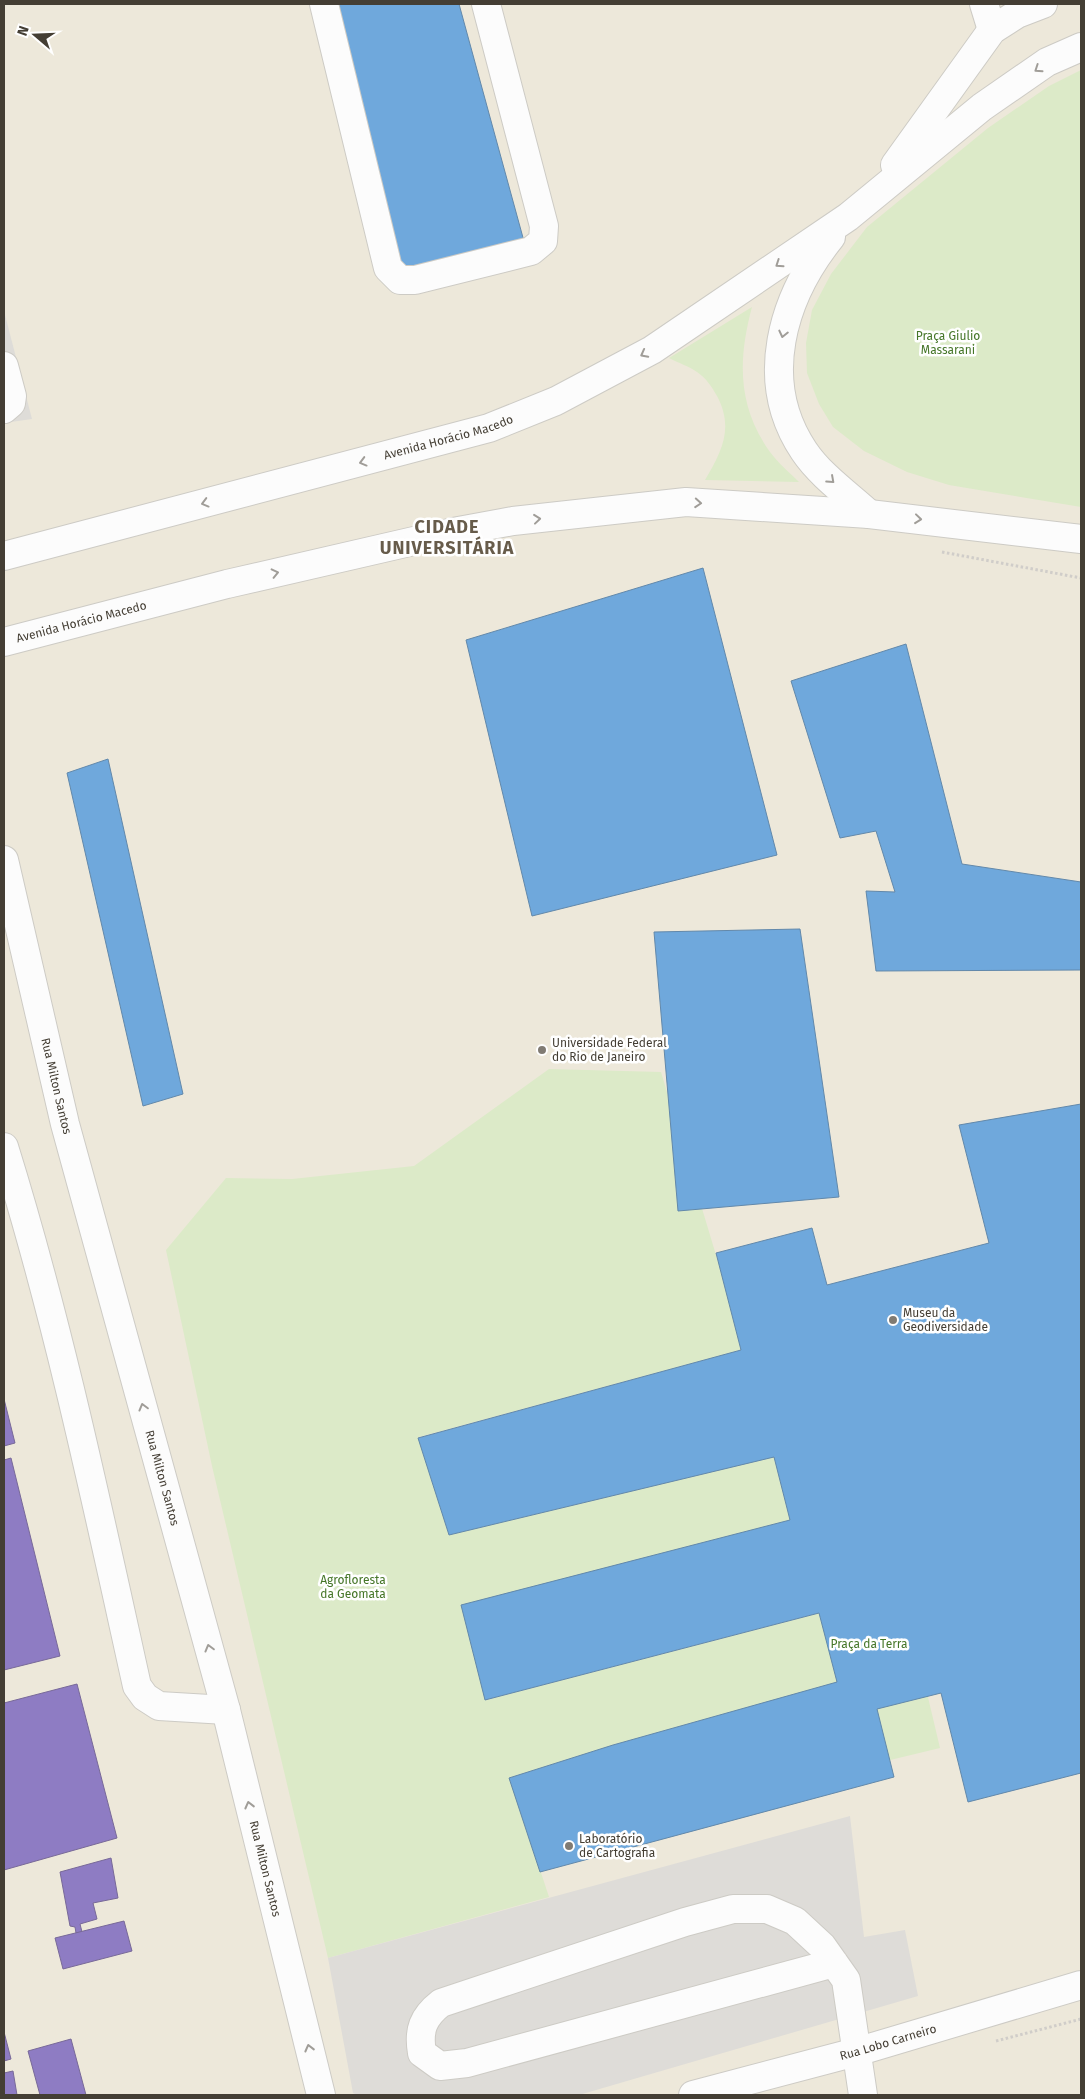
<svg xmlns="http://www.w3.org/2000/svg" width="1085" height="2099" font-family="'Fira Sans',sans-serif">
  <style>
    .education { fill: #ede8da }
    .green { fill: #dceac8 }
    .parking { fill: #dedcd8 }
    .offices { fill: #8e7cc3; stroke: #786998 }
    .schools { fill: #6fa8dc; stroke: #6288aa }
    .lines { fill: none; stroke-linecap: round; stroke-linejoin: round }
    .minor-casing { stroke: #cdcbc5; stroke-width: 30 }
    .path { stroke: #d0cdc9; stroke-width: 3; stroke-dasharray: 2.5 2.5; stroke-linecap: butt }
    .minor { stroke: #fcfcfc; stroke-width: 28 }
    .oneway { stroke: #a09d98 }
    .poi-dot { fill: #807b73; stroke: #fff; stroke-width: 2 }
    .labels { text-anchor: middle; stroke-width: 5; stroke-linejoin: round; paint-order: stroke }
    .park-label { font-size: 12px; fill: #457628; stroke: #fff }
    .street-label { font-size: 12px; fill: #443e34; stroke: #fff }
    .poi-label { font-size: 12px; fill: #443e34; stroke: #fff; text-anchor: start }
    .district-label { font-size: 18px; font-weight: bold; letter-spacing: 1px; fill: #675c4b; stroke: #fff }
  </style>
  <rect width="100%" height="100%" fill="#eeede8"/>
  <!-- education -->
  <rect class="education" x="4" y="4" width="1077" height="2091"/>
  <!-- green -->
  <g class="green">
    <polygon points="1081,70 1081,507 949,485 907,472 864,451 833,427 819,404 807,373 806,343 812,310 831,274 867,227 988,128 1049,86"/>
    <path d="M752,307c-14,52 -15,99 18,145 8,11 20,21 29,30l-94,-2c17,-29 29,-52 12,-84 -5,-9 -11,-18 -20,-24 -8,-6 -19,-9 -28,-14z"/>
    <polygon points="549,1069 661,1072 722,1275 741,1350 419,1437 449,1535 774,1457 790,1520 486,1700 816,1614 767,1405 854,1384 940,1748 853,1769 832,1684 613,1745 510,1778 549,1897 328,1958 212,1466 166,1250 226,1178 292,1179 414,1166"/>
  </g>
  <!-- parking -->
  <g class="parking">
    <polygon points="4,311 32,419 4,423"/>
    <polygon points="850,1816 864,1937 905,1930 918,1996 579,2095 357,2095 353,2093 328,1958"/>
  </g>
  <!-- offices -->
  <g class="offices">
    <polygon points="4,1399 15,1443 4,1446"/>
    <polygon points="11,1458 60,1656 4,1670 4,1460"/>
    <polygon points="77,1684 117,1838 4,1870 4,1703"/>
    <polygon points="111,1858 118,1898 93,1903 97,1919 80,1924 82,1932 76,1933 75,1927 70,1926 60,1872"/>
    <polygon points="124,1921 132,1951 63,1969 55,1938"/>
    <polygon points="4,2032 11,2059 4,2061"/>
    <polygon points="71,2039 86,2095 40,2095 28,2051"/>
    <polygon points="13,2071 17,2095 4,2095 4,2073"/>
  </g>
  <!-- schools -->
  <g class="schools">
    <polygon points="337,4 459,4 525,245 402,269"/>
    <polygon points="703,568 777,855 532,916 466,640"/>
    <polygon points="906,644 962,864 1081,882 1081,970 876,971 866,891 895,892 876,831 840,838 791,681"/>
    <polygon points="108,759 183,1094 143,1106 67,773"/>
    <polygon points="800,929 839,1197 678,1211 654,932"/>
    <polygon points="1081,1104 1081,1773 968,1802 941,1693 877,1709 894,1777 540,1872 509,1778 613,1745 837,1682 819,1613 485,1700 461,1605 790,1520 774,1457 449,1535 418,1438 741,1350 716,1253 812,1228 827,1285 989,1243 959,1125"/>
  </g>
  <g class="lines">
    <defs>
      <g id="minor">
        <polyline points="324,4 388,268 400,280 415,280 531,251 543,241 544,226 486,4"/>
        <polyline points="984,4 992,30"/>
        <polyline points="895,165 992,30 1017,14 1043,4"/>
        <path d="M831,237c-49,61 -74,144 -27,214 16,24 43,43 65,63"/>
        <polyline points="4,366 12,396 11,403 4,409"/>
        <path id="s1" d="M4,556l485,-128 67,-27 96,-51 196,-133 134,-110 65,-45 34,-15"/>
        <path id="s2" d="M4,642l223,-58 226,-52 60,-11 173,-19 183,12 212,25"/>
        <path id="s3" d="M4,860l61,264 161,586 95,385"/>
        <path d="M4,1147c55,177 93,358 133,539l8,11 14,9 67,4"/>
        <path d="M834,1963l-367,100 -27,3 -18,-13c-4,-23 1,-36 19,-50l244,-81 48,-13h34l28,12 27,25 24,34 17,115"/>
        <path id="s4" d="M693,2095l163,-43 225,-67"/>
      </g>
    </defs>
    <!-- minor casing -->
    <use href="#minor" class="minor-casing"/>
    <!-- path -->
    <g class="path">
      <polyline points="942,552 1081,578"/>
      <polyline points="996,2041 1081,2019"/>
    </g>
    <!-- minor -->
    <use href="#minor" class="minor"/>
  </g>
  <!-- one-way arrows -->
  <defs><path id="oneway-chevron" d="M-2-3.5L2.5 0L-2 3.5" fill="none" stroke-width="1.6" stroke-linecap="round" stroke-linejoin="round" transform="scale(1.25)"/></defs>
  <g class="oneway">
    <use href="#oneway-chevron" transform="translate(1038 69) rotate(146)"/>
    <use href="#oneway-chevron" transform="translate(779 264) rotate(146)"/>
    <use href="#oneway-chevron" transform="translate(783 334) rotate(103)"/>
    <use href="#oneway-chevron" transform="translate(644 354) rotate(152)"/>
    <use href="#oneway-chevron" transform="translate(363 462) rotate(165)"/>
    <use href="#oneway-chevron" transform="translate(831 480) rotate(42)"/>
    <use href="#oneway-chevron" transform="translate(205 503) rotate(165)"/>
    <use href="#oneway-chevron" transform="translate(698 503) rotate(4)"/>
    <use href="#oneway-chevron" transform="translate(537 519) rotate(-6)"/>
    <use href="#oneway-chevron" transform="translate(918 519) rotate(6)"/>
    <use href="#oneway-chevron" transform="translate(275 573) rotate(-13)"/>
    <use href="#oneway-chevron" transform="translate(143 1407) rotate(-105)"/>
    <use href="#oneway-chevron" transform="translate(209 1648) rotate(-105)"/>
    <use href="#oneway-chevron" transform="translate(249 1805) rotate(-104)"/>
    <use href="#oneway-chevron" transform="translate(309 2048) rotate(-104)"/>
  </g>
  <!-- markers -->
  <g class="poi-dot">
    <circle cx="542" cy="1050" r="5"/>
    <circle cx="893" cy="1320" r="5"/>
    <circle cx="569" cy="1846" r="5"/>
  </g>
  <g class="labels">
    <!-- park labels -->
    <g class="park-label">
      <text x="948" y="340">Praça Giulio<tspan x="948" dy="14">Massarani</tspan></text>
      <text x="353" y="1584">Agrofloresta<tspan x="353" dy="14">da Geomata</tspan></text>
      <text x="869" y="1648">Praça da Terra</text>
    </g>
    <!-- street labels -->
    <g class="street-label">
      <text dy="4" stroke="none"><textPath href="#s1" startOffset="460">Avenida Horácio Macedo</textPath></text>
      <text dy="4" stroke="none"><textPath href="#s2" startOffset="80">Avenida Horácio Macedo</textPath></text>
      <text dy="4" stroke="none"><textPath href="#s3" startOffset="232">Rua Milton Santos</textPath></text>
      <text dy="4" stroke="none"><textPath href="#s3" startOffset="638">Rua Milton Santos</textPath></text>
      <text dy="4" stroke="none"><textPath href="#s3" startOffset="1042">Rua Milton Santos</textPath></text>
      <text dy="4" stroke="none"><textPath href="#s4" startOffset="202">Rua Lobo Carneiro</textPath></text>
    </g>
    <!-- poi labels -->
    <g class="poi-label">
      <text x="552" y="1047">Universidade Federal<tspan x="552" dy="14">do Rio de Janeiro</tspan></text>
      <text x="903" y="1317">Museu da<tspan x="903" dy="14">Geodiversidade</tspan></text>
      <text x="579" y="1843">Laboratório<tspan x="579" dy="14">de Cartografia</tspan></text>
    </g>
    <!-- district labels -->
    <g class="district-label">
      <text x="447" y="533">CIDADE<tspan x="447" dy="21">UNIVERSITÁRIA</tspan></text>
    </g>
  </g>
  <!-- border -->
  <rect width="1085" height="2099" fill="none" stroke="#443e34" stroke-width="10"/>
  <!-- north arrow -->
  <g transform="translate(35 35) rotate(289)" stroke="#ffffff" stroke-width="4" paint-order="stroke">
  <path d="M0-4L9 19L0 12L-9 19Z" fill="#443e34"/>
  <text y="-8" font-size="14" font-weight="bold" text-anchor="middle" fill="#443e34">N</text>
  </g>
</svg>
